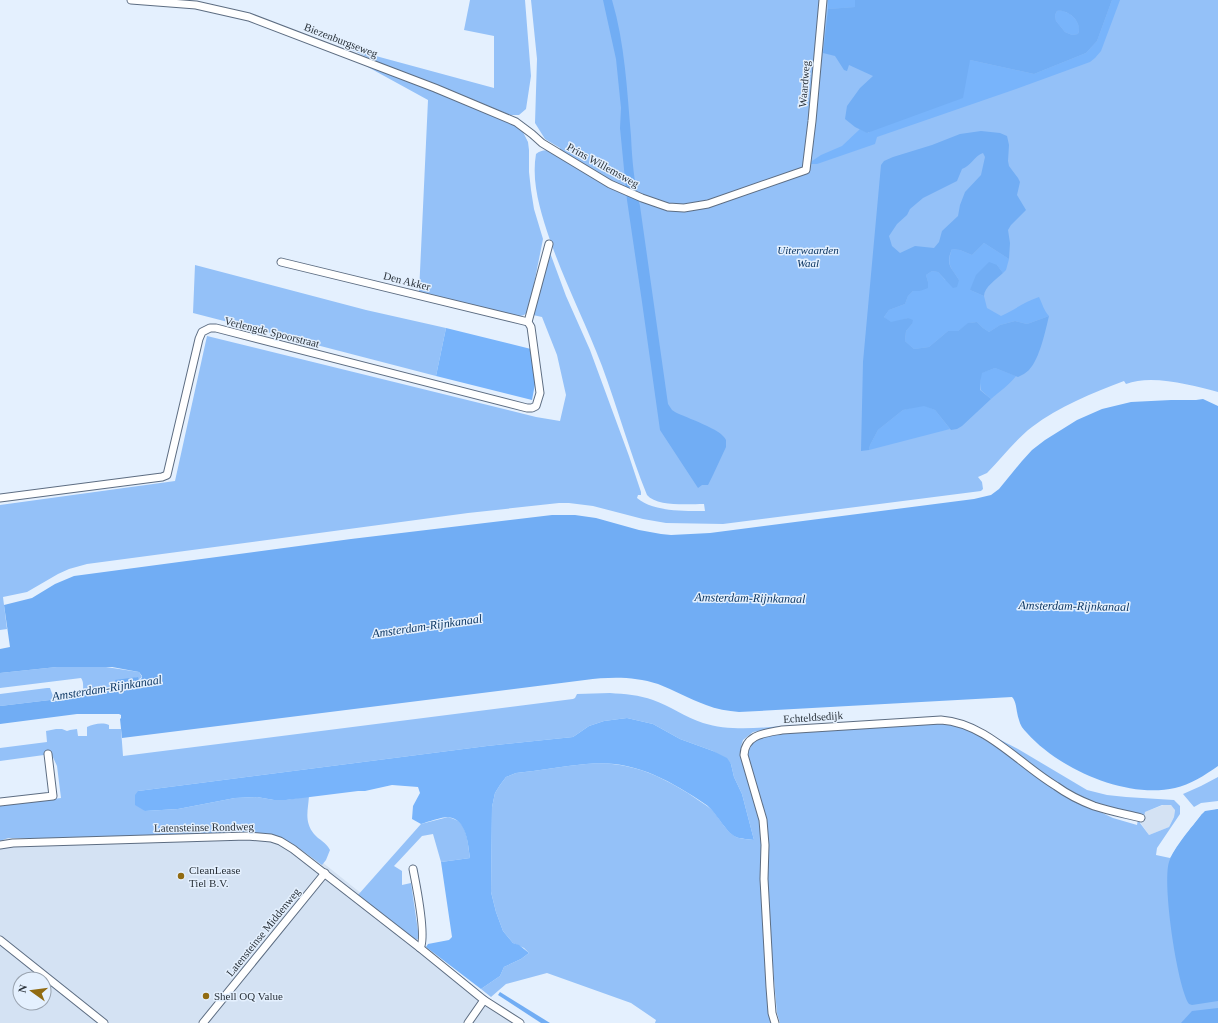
<svg xmlns="http://www.w3.org/2000/svg" width="1218" height="1023" font-family="'Times New Roman',serif">
  <style>
    .built { fill: #d4e2f3; fill-rule: evenodd }
    .green { fill: #94c1f8 }
    .forest { fill: #78b4fb }
    .water { fill: #71adf4; fill-rule: evenodd }
    .lines { fill: none; stroke-linecap: round; stroke-linejoin: round }
    .minor-casing { stroke: #5d6d82; stroke-width: 9 }
    .minor { stroke: #fff; stroke-width: 7 }
    .poi-dot { fill: #916b12; stroke: #e4f0fe; stroke-width: 1.5 }
    .labels { text-anchor: middle; stroke-width: 3; stroke-linejoin: round; paint-order: stroke }
    .street-label { font-size: 11px; fill: #2a323a; stroke: #e4f0fe }
    .park-label { font-size: 11px; font-style: italic; fill: #0b3562; stroke: #e4f0fe }
    .poi-label { font-size: 11px; fill: #2a323a; stroke: #e4f0fe; text-anchor: start }
    .water-label { font-size: 12px; font-style: italic; fill: #0e3864; stroke: #e4f0fe }
  </style>
  <rect width="100%" height="100%" fill="#e4f0fe"/>
  <!-- built -->
  <g class="built">
    <polygon points="1166,804 1171,805 1175,809 1174,817 1169,827 1149,835 1140,822 1141,816 1145,812"/>
    <path d="M269,828l33,18 115,92 70,61 36,24h-523v-183l7,-4zM20,979h24v24h-24z"/>
  </g>
  <!-- green -->
  <g class="green">
    <polygon points="470,0 525,0 531,76 526,109 519,115 510,115 440,86 386,66 350,49 494,88 494,36 464,30"/>
    <path d="M531,0h687v392c-26,-7 -67,-18 -92,-8l-2,-3c-31,12 -65,25 -92,46 -17,13 -30,31 -45,46l-9,4 4,5 1,7 -2,2 -258,33 -57,-1 -23,-4 -50,-13 -24,-3h-10l-91,10 -381,51 -18,5 -11,5 -31,18 -24,5 4,32 -7,1v-125l175,-24 32,-145 329,81 24,4 6,-26 -9,-40 -15,-38 -9,-2 16,-65 17,46 24,54 39,106 12,36v3h-3l-1,3c16,14 49,13 68,13l-1,-7c-15,0 -47,3 -57,-9 -17,-42 -29,-86 -45,-129 -16,-42 -37,-83 -52,-126 -9,-27 -19,-57 -14,-86 7,-6 15,-4 23,0l1,-6 -15,-9 -10,-16 2,-64z"/>
    <path d="M366,66l30,10 56,20 69,32 7,14 1,8v22l2,18 3,19 9,30 -14,70c-3,7 -7,7 -15,7l-95,-23 9,-193z"/>
    <polygon points="195,265 366,310 446,328 436,376 193,313"/>
    <path d="M57,667h49l33,5 3,5 -4,3v-3l-21,6v3l-42,11 -75,9v-12l47,-6h3l3,8 30,-4c0,-5 1,-10 -2,-14l-81,10v-15z"/>
    <path d="M610,693c15,1 29,2 43,7 17,6 32,17 50,23 25,8 55,5 82,3l-32,6 -10,8 -2,6 1,9 14,47 6,31 -1,60 8,121 3,9h-117l1,-3 -25,-17 -84,-30 -41,11 -15,13 -10,-8 19,-13 4,-9 17,-8 8,-6 -5,-5 -11,-5 -10,-12 -7,-19 -5,-20 1,-85 3,-14 5,-8 6,-8 10,-4c23,-2 46,-7 70,-9 46,-5 84,16 121,42 12,8 16,24 29,31 5,2 12,2 18,3l-12,-46 -8,-17 -3,-13 -18,-13 -33,-12 -27,-15 -26,-6 -23,3 -15,5 -16,11 -86,9 -349,45 7,20 33,-2 57,-11 22,-1 17,3h12l23,-4c-1,15 -5,25 5,38 5,6 12,8 16,16l-4,10 -4,5 -26,-19 -14,-8 -16,-5h-30l-153,5h-75l-8,3v-35l61,-8 -4,-32 -5,-11h-8l-44,6v-13l47,-6 -1,-11 10,-2h6l5,2 3,-1 7,-1 1,7h9v-9c7,-3 15,-5 22,-2v4h12l2,27 450,-57 2,-1 2,-4z"/>
    <path d="M928,723h11l15,2 15,5 34,21 32,25 27,18 51,24 24,7 1,-6 2,1v3l9,12 20,-8 5,-10 1,-7 -4,-5h-9l-17,7 -1,5 -49,-14 -30,-14 -78,-56 31,16 69,41 20,5 19,2 48,3 6,6v8l-23,34 -1,7 14,3 12,-18 20,-26 16,-5v214h-438l-3,-10 -2,-22 -16,-196 -12,-41c1,-11 9,-14 18,-19z"/>
    <polygon points="1218,777 1218,801 1201,803 1194,807 1183,794 1201,786"/>
    <path d="M448,817c3,1 7,2 10,4 10,7 10,26 12,37l-29,4 -8,-28 -11,2 -28,30 8,5v14l9,-2 8,55 -3,2 -58,-45 63,-71z"/>
  </g>
  <!-- forest -->
  <g class="forest">
    <polygon points="828,0 855,0 855,7 828,9"/>
    <polygon points="1112,0 1120,0 1101,51 1095,58 1090,62 1016,89 877,137 875,144 817,164 811,164 812,161 821,155 842,146 860,129 868,133 970,60 1034,74 1086,53 1097,41"/>
    <path d="M1057,11c12,-2 26,12 21,23l-6,1 -7,-3 -9,-11 -1,-6z"/>
    <path d="M984,243l25,16 -3,11 -3,3 -6,-8 -27,25 14,6 3,12 14,8c13,-6 25,-15 38,-19 3,6 5,14 10,19l-22,8 -12,-3 -15,4 -11,7 -6,-4 -6,-6 -8,1 -11,8h-10l-19,16 -15,2 -9,-8 1,-10 6,-7 -4,-6 -17,5 -7,-6 5,-7 16,-6 3,-8 5,-5h7l8,-9 -2,-7 6,-4 6,1 7,8h14c-8,-13 -13,-15 -7,-31l8,1 12,5z"/>
    <polygon points="446,328 531,349 535,384 532,400 436,376"/>
    <path d="M995,368l21,8c-6,8 -17,16 -25,23l-10,-9 -1,-7 1,-10z"/>
    <polygon points="923,405 935,410 950,429 869,450 870,445 878,430 903,410"/>
    <path d="M627,718l26,6 27,15 33,12 14,7 4,6 3,13 8,17 12,46c-5,-1 -13,-1 -18,-3 -12,-6 -19,-25 -31,-33 -37,-25 -73,-45 -119,-40 -24,2 -47,7 -70,9l-10,4 -6,8 -5,8 -3,14 -1,85 5,20 7,19 10,12 6,2 10,8 -8,6 -17,8 -4,9 -19,13 -55,-42 2,-3 21,-4 3,-3 -11,-75 29,-4c-2,-14 -3,-39 -22,-41 -6,0 -21,5 -27,7l-9,-5 1,-13 7,-13 -2,-6 -26,-2 -27,6h-7l-72,9h-12l-17,-3 -22,1 -57,11 -33,2 -10,-6v-10l3,-4 349,-45 86,-9 16,-11 15,-5z"/>
  </g>
  <!-- water -->
  <g class="water">
    <path d="M603,0h9c13,44 15,90 19,136 1,23 3,47 9,70l28,198 4,6 3,2c11,6 47,17 51,28 0,2 0,4 0,7l-13,28 -5,10h-6l-4,3 -38,-58 -18,-128 -15,-102 -7,-72 1,-20 -5,-49z"/>
    <path d="M855,0h257l-15,41 -11,12 -52,21 -64,-14 -7,38 -96,35 -12,-6 -10,-8 2,-13 13,-18 13,-12 -24,-11 -2,6 -3,-1 -9,-14 -12,-3 5,-44 27,-2zM1057,11c12,-2 26,12 21,23l-6,1 -7,-3 -9,-11 -1,-6z"/>
    <path d="M981,131l19,2 7,3 2,9 -1,16 1,5 9,12 2,4 -3,13 9,15 -15,15 -3,5 2,13 -1,16 -25,-16 -12,12 -12,-5 -8,-1c-7,16 -1,18 7,31l-2,7 -4,1 -15,-16 -6,-1 -6,4 2,7v6l-8,3h-7l-5,5 -3,8 -16,6 -5,7 7,5 17,-4 5,2 -1,4 -6,7 -1,10 9,8 15,-2 19,-16h10l10,-8 9,-1 6,6 6,4 11,-7 15,-4 12,3 22,-8c-4,16 -9,42 -20,54 -3,3 -7,5 -11,7l-23,-9 -13,5 -2,10v7l11,9 -29,27 -5,3 -6,1 -16,-20 -11,-4 -21,4 -25,20 -8,15 -1,5 -8,1 2,-89 18,-197 3,-4 9,-4 39,-12 28,-11zM983,153l2,4 -4,18 -16,17 -5,13 -2,11 -16,15 -3,11 -5,6 -19,-2 -15,7 -8,-7 -3,-10 8,-12 10,-9 3,-6 13,-11 34,-17 5,-12c9,-3 13,-14 21,-16z"/>
    <path d="M989,262l8,3 6,8c-6,6 -19,14 -19,23l-14,-6 6,-15z"/>
    <path d="M1203,399l15,7v360c-13,9 -28,19 -43,22 -49,11 -116,-19 -148,-55 -4,-4 -7,-8 -8,-13 -3,-8 -2,-18 -7,-23l-273,15c-11,-1 -23,-3 -33,-7 -17,-6 -32,-15 -48,-21 -25,-8 -49,-7 -73,-4l-463,58 -2,-19 1,-1v-3l-2,-1h-42l-77,10v-18l75,-9 42,-11 -2,-6 23,-3 1,3 3,-2v-2l-3,-4 -27,-5h-55l-57,6v-24l10,-2 -6,-42 28,-7 23,-14 19,-8 277,-37 201,-24h23l21,3 43,12 22,4 10,1 39,-2 264,-34 17,-4 8,-6 23,-28 10,-11 13,-10 32,-20 25,-11 29,-7 40,-2h25z"/>
    <path d="M1218,809v192l-26,4 -3,-1c-12,-18 -27,-121 -20,-142 5,-15 23,-35 33,-48l3,-3z"/>
    <polygon points="500,992 550,1023 541,1023 498,995"/>
    <polygon points="1218,1008 1218,1023 1181,1023 1192,1011"/>
  </g>
  <g class="lines">
    <defs>
      <g id="minor">
        <polyline points="131,0 196,5 249,17 435,88 516,122 532,134 542,143 610,184 642,198 668,207 684,208 708,204 806,170 812,121 823,0"/>
        <polyline points="281,262 528,322"/>
        <polyline points="0,498 162,477 167,475 199,339 202,332 210,328 216,328 527,408 532,408 536,406 540,393 531,327 528,322 549,244"/>
        <polyline points="0,802 53,796 48,754"/>
        <polyline points="0,845 13,843 247,836 271,838 280,841 293,849 420,948 484,1000 520,1023"/>
        <path d="M413,869c3,15 14,69 7,79"/>
        <polyline points="0,940 104,1023"/>
        <polyline points="203,1023 325,873"/>
        <polyline points="468,1023 484,1000"/>
        <path d="M775,1023l-3,-10 -2,-26 -6,-108 1,-34 -2,-25 -19,-65c1,-21 22,-22 38,-25l159,-10c45,3 78,44 115,66 11,8 25,15 38,20 15,5 31,8 47,12"/>
      </g>
    </defs>
    <!-- minor casing -->
    <use href="#minor" class="minor-casing"/>
    <!-- minor -->
    <use href="#minor" class="minor"/>
  </g>
  <!-- markers -->
  <g class="poi-dot">
    <circle cx="181" cy="876" r="4"/>
    <circle cx="206" cy="996" r="4"/>
  </g>
  <g class="labels">
    <!-- street labels -->
    <g class="street-label">
      <text transform="translate(341 40) rotate(21)" y="4">Biezenburgseweg</text>
      <text transform="translate(804 84) rotate(-85)" y="4">Waardweg</text>
      <text transform="translate(603 165) rotate(29)" y="4">Prins Willemsweg</text>
      <text transform="translate(407 281) rotate(14)" y="4">Den Akker</text>
      <text transform="translate(272 332) rotate(14)" y="4">Verlengde Spoorstraat</text>
      <text transform="translate(813 717) rotate(-4)" y="4">Echteldsedijk</text>
      <text transform="translate(204 827) rotate(-1)" y="4">Latensteinse Rondweg</text>
      <text transform="translate(263 932) rotate(-51)" y="4">Latensteinse Middenweg</text>
    </g>
    <!-- park labels -->
    <g class="park-label">
      <text x="808" y="254">Uiterwaarden<tspan x="808" dy="13">Waal</tspan></text>
    </g>
    <!-- poi labels -->
    <g class="poi-label">
      <text x="189" y="874">CleanLease<tspan x="189" dy="13">Tiel B.V.</tspan></text>
      <text x="214" y="1000">Shell OQ Value</text>
    </g>
    <!-- water labels -->
    <g class="water-label">
      <text transform="translate(750 598) rotate(1)" y="4">Amsterdam-Rijnkanaal</text>
      <text transform="translate(1074 606) rotate(1)" y="4">Amsterdam-Rijnkanaal</text>
      <text transform="translate(427 626) rotate(-8)" y="4">Amsterdam-Rijnkanaal</text>
      <text transform="translate(107 688) rotate(-9)" y="4">Amsterdam-Rijnkanaal</text>
    </g>
  </g>
  <!-- north arrow -->
  <g transform="translate(32 991) rotate(284)"><circle r="19" fill="#e4f0fe" stroke="#9aa4b0"/>
  <path d="M0-3L7 15L0 10L-7 15Z" fill="#916b12"/>
  <text y="-6" font-size="11" font-weight="bold" text-anchor="middle" fill="#2a323a">N</text>
  </g>
</svg>
